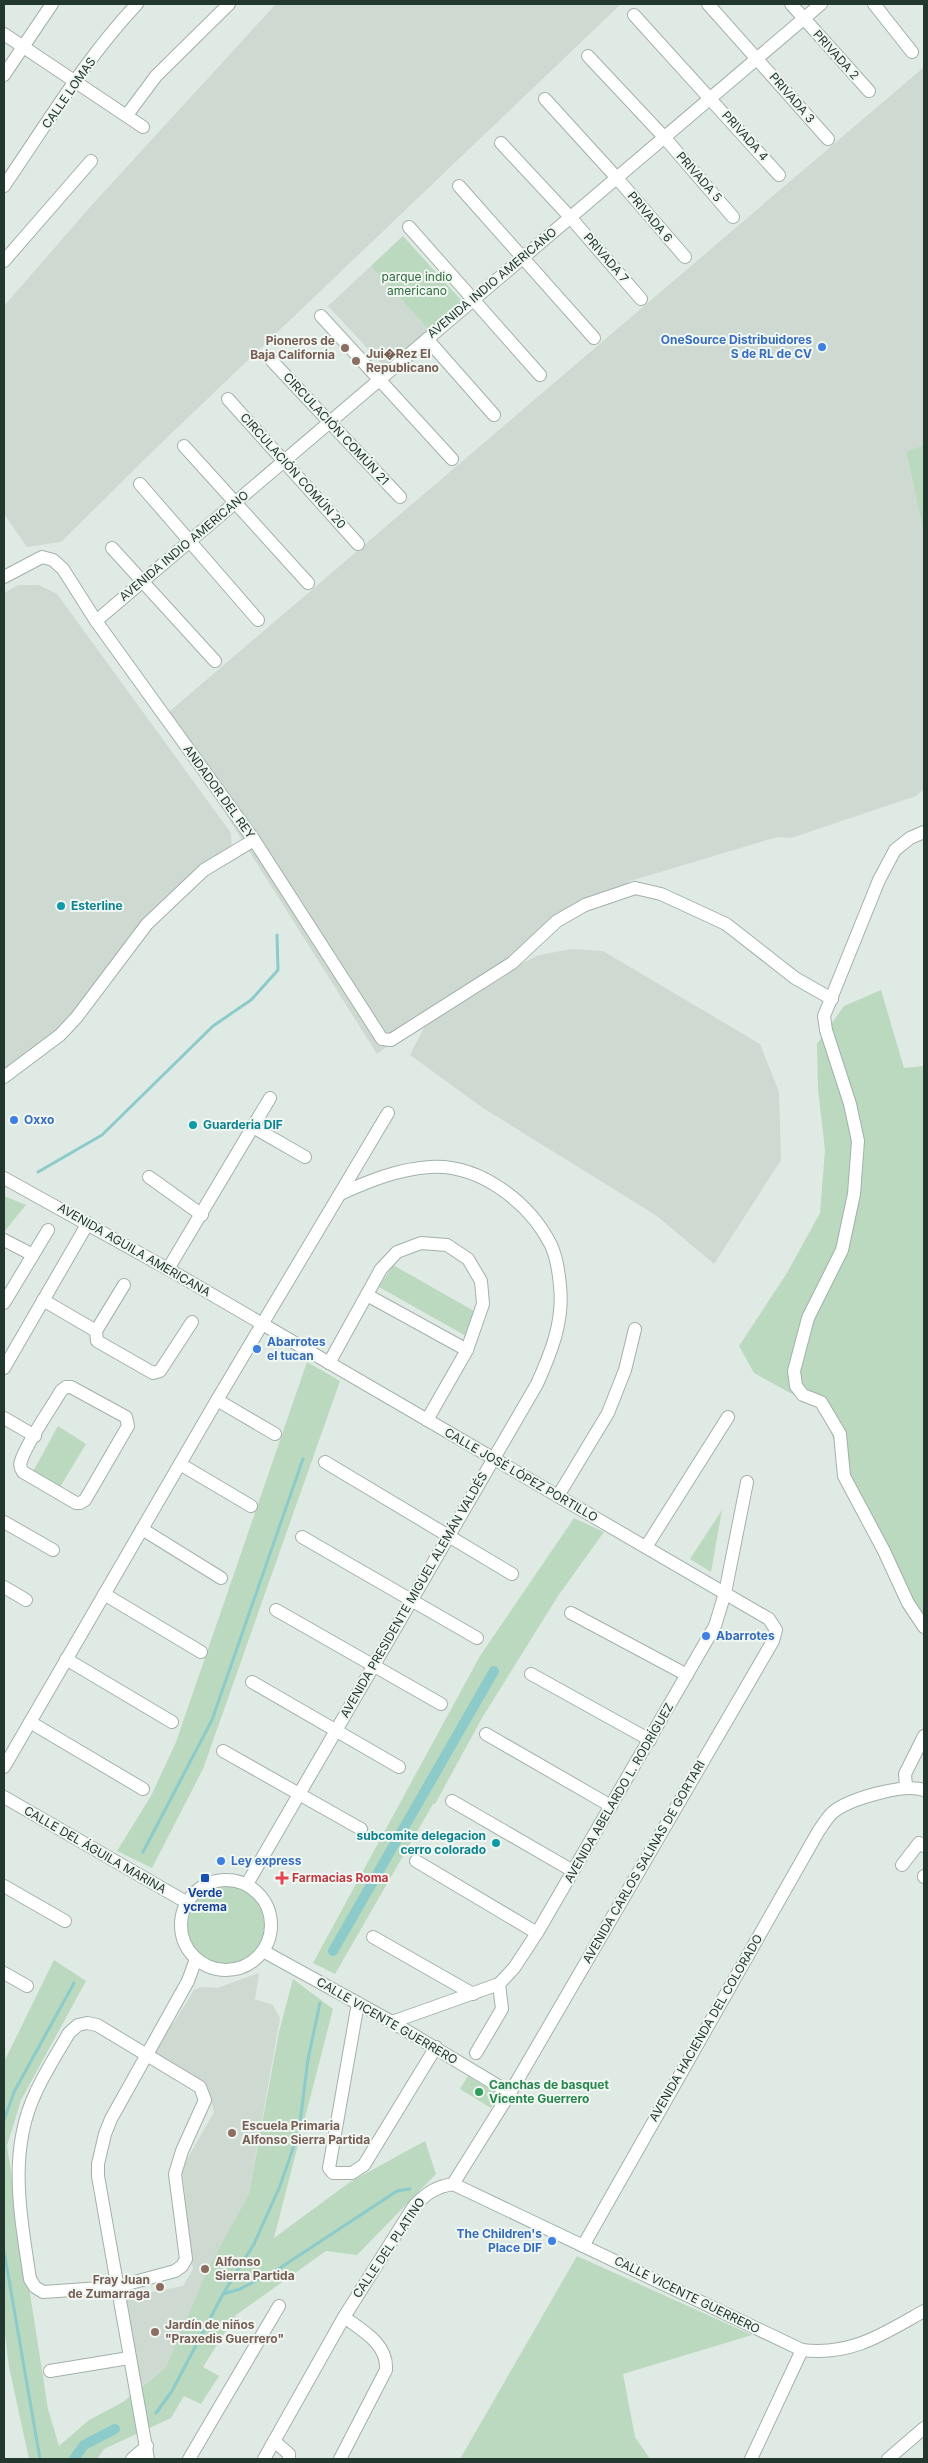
<svg xmlns="http://www.w3.org/2000/svg" width="928" height="2463" font-family="Inter,sans-serif">
  <style>
    .built { fill: #ced9d2 }
    .green { fill: #bad9be }
    .lines { fill: none; stroke-linecap: round; stroke-linejoin: round }
    .stream { stroke: #8ccbca; stroke-width: 3 }
    .canal { stroke: #8ccbca; stroke-width: 10 }
    .minor-casing { stroke: #a3b1aa; stroke-width: 14 }
    .minor { stroke: #fff; stroke-width: 12 }
    .shop-dot { fill: #3f7fe0; stroke: #f0f7f2; stroke-width: 2 }
    .education-dot { fill: #8d6e63; stroke: #f0f7f2; stroke-width: 2 }
    .culture-dot { fill: #0f9aa8; stroke: #f0f7f2; stroke-width: 2 }
    .transit-dot { fill: #1a4fb4; stroke: #f0f7f2; stroke-width: 2 }
    .health-dot { fill: #e0444e; stroke: #f0f7f2; stroke-width: 2 }
    .leisure-dot { fill: #2e9e5b; stroke: #f0f7f2; stroke-width: 2 }
    .labels { text-anchor: middle; stroke-width: 4; stroke-linejoin: round; paint-order: stroke }
    .street-label { font-size: 12px; fill: #22382f; stroke: #f0f7f2 }
    .park-label { font-size: 12px; fill: #306c3d; stroke: #f0f7f2 }
    .shop-label { font-size: 12px; font-weight: bold; fill: #366cbe; stroke: #f0f7f2; text-anchor: start }
    .education-label { font-size: 12px; font-weight: bold; fill: #785e54; stroke: #f0f7f2; text-anchor: start }
    .culture-label { font-size: 12px; font-weight: bold; fill: #0d838f; stroke: #f0f7f2; text-anchor: start }
    .health-label { font-size: 12px; font-weight: bold; fill: #be3a42; stroke: #f0f7f2; text-anchor: start }
    .transit-label { font-size: 12px; font-weight: bold; fill: #164399; stroke: #f0f7f2 }
    .leisure-label { font-size: 12px; font-weight: bold; fill: #27864d; stroke: #f0f7f2; text-anchor: start }
  </style>
  <rect width="100%" height="100%" fill="#e0eae4"/>
  <!-- built -->
  <g class="built">
    <polygon points="276,4 621,4 153,451 61,542 27,547 4,514 4,306 91,206"/>
    <polygon points="924,67 924,445 906,453 924,534 924,789 916,796 791,838 777,837 630,881 564,918 377,1054 164,716"/>
    <polygon points="371,266 429,330 387,369 328,306"/>
    <polygon points="18,585 39,585 57,594 231,833 232,855 200,877 144,933 99,996 4,1078 4,593"/>
    <polygon points="572,949 603,951 760,1044 779,1092 781,1160 714,1264 657,1216 483,1108 410,1055 429,1018 466,991 539,955"/>
    <polygon points="259,1973 255,1999 273,2005 280,2018 249,2194 209,2272 166,2367 139,2388 120,2298 183,2286 193,2269 182,2168 214,2112 208,2087 151,2050 175,2021 194,1990 202,1987 217,1988"/>
  </g>
  <!-- green -->
  <g class="green">
    <polygon points="403,236 461,300 429,330 371,266"/>
    <polygon points="924,445 924,534 906,452"/>
    <polygon points="881,990 904,1068 924,1066 924,1626 846,1472 823,1411 754,1373 739,1346 787,1273 820,1213 825,1150 818,1089 817,1044 844,1006"/>
    <polygon points="4,1196 26,1205 4,1232"/>
    <polygon points="393,1265 474,1311 466,1336 379,1287"/>
    <polygon points="307,1362 340,1381 203,1769 152,1868 117,1851 151,1796 176,1742"/>
    <polygon points="58,1426 86,1444 57,1492 30,1477"/>
    <polygon points="722,1510 711,1572 690,1559"/>
    <polygon points="574,1518 604,1532 558,1596 482,1718 435,1804 433,1804 335,1974 313,1963 480,1656"/>
    <circle cx="226" cy="1924" r="40"/>
    <polygon points="54,1960 86,1981 21,2100 7,2146 48,2409 59,2446 89,2420 123,2402 166,2367 208,2269 249,2194 279,2032 293,1979 333,2009 274,2238 350,2182 425,2141 436,2174 357,2255 326,2251 236,2315 203,2367 219,2376 201,2404 184,2396 171,2418 104,2449 97,2459 29,2459 9,2367 4,2327 4,2062"/>
    <polygon points="468,2076 499,2095 491,2108 460,2089"/>
    <polygon points="577,2256 752,2335 623,2374 635,2437 650,2459 460,2459"/>
  </g>
  <g class="lines">
    <!-- stream -->
    <g class="stream">
      <polyline points="38,1172 102,1135 213,1026 251,1000 278,970 277,935"/>
      <polyline points="143,1852 212,1720 303,1459"/>
      <polyline points="4,2120 14,2092 74,1983"/>
      <polyline points="4,2251 40,2459"/>
      <polyline points="223,2294 240,2289 280,2268 397,2191 410,2189"/>
      <polyline points="156,2413 172,2391 223,2294 254,2244 280,2186 299,2131 308,2059 320,2003"/>
    </g>
    <!-- canal -->
    <g class="canal">
      <polyline points="333,1951 494,1671"/>
      <polyline points="74,2459 84,2445 115,2429"/>
    </g>
    <defs>
      <g id="minor">
        <polyline points="708,4 828,139"/>
        <polyline points="791,4 869,91"/>
        <polyline points="874,4 912,52"/>
        <polyline points="634,15 779,175"/>
        <polyline points="4,34 143,127"/>
        <polyline points="588,56 664,137 733,217"/>
        <polyline points="4,75 52,4"/>
        <polyline points="545,99 616,177 685,257"/>
        <polyline points="127,115 156,76 229,4"/>
        <polyline points="501,143 570,217 641,299"/>
        <path d="M4,186c42,-61 82,-128 133,-182"/>
        <polyline points="459,186 594,338"/>
        <polyline points="409,227 540,375"/>
        <polyline points="4,261 91,161"/>
        <polyline points="321,316 452,459"/>
        <polyline points="427,339 494,415"/>
        <polyline points="272,361 400,497"/>
        <polyline points="228,399 358,544"/>
        <polyline points="184,446 308,583"/>
        <polyline points="140,484 258,620"/>
        <polyline points="112,548 215,661"/>
        <polyline points="4,577 42,557 53,560 63,569 96,621 254,840 382,1039 391,1040 512,963 557,921 585,905 635,888 661,894 726,924 795,978 832,999"/>
        <polyline points="96,621 821,4"/>
        <polyline points="924,832 910,838 895,850 879,880 824,1016 826,1030 850,1104 858,1141 854,1194 842,1250 808,1318 794,1371 796,1386 803,1395 821,1402 840,1434 844,1476 884,1551 908,1603 924,1627"/>
        <polyline points="4,1077 60,1035 76,1018 147,924 204,870 254,840"/>
        <polyline points="253,1127 305,1157"/>
        <polyline points="149,1177 202,1215"/>
        <path d="M4,1178l164,91 601,350 7,11 -3,11 -263,452 -57,91c-18,3 -26,9 -39,22l-70,111 -80,142"/>
        <polyline points="4,1240 33,1255"/>
        <polyline points="168,1269 270,1098"/>
        <polyline points="124,1285 96,1331 97,1341 153,1373 160,1371 192,1322"/>
        <polyline points="367,1295 467,1350"/>
        <polyline points="43,1300 96,1331"/>
        <polyline points="4,1303 48,1230"/>
        <polyline points="329,1363 381,1269 397,1252 421,1243 447,1245 468,1259 481,1281 483,1304 467,1350 427,1420"/>
        <polyline points="4,1368 88,1223"/>
        <path d="M66,1387h5l55,30 2,9 -43,74 -5,3h-4l-53,-31c-2,-3 -4,-7 -2,-11 6,-19 29,-51 40,-70z"/>
        <polyline points="217,1400 275,1434"/>
        <polyline points="4,1418 35,1436"/>
        <polyline points="325,1462 512,1574"/>
        <polyline points="180,1464 251,1506"/>
        <polyline points="558,1496 608,1413 625,1370 635,1329"/>
        <polyline points="4,1522 53,1550"/>
        <polyline points="142,1529 221,1578"/>
        <polyline points="302,1537 477,1638"/>
        <polyline points="646,1547 728,1417"/>
        <polyline points="4,1587 26,1600"/>
        <polyline points="104,1594 201,1652"/>
        <polyline points="276,1610 441,1704"/>
        <polyline points="571,1613 687,1675"/>
        <polyline points="66,1659 172,1722"/>
        <polyline points="531,1674 650,1740"/>
        <polyline points="252,1682 399,1767"/>
        <polyline points="30,1722 143,1789"/>
        <polyline points="486,1734 611,1806"/>
        <polyline points="223,1751 361,1829"/>
        <polyline points="4,1767 217,1400 388,1113"/>
        <polyline points="906,1787 905,1774 924,1736"/>
        <polyline points="4,1797 186,1902"/>
        <polyline points="452,1801 573,1871"/>
        <polyline points="416,1861 537,1933"/>
        <polyline points="902,1865 919,1843 924,1846"/>
        <polyline points="924,1877 924,1876"/>
        <circle cx="226" cy="1925" r="45"/>
        <path d="M247,1884l290,-500c14,-31 27,-63 23,-98 -1,-12 -4,-30 -9,-41 -22,-43 -71,-81 -121,-78 -32,2 -61,14 -90,27"/>
        <polyline points="4,1886 65,1921"/>
        <polyline points="373,1937 473,1994"/>
        <polyline points="263,1951 392,2022 510,2093"/>
        <polyline points="4,1973 27,1986"/>
        <polyline points="358,2003 329,2168 333,2173 352,2173 364,2165 436,2047"/>
        <polyline points="392,2022 499,1984 514,1968 537,1933 715,1626 725,1593 747,1482"/>
        <path d="M87,2023l10,2 103,62 5,13 -23,51 -7,23 11,85 -4,7 -7,5 -59,16 -73,5 -8,-5 -5,-8c-9,-62 -23,-127 6,-187 9,-20 22,-40 33,-59l9,-8z"/>
        <polyline points="476,2053 502,2009 499,1984"/>
        <path d="M453,2184l349,166c50,6 81,-16 122,-39"/>
        <path d="M583,2246l235,-414c4,-6 9,-14 14,-19 16,-14 72,-30 92,-23"/>
        <polyline points="50,2371 129,2358"/>
        <polyline points="274,2441 289,2454 289,2459"/>
        <polyline points="132,2459 147,2446"/>
        <polyline points="148,2459 98,2176 98,2164 105,2134 111,2119 188,1981 196,1959"/>
        <polyline points="189,2459 279,2306"/>
        <path d="M340,2459l46,-89c2,-26 -23,-39 -42,-53"/>
        <polyline points="751,2459 802,2350"/>
        <polyline points="888,2459 924,2428"/>
      </g>
    </defs>
    <!-- minor casing -->
    <use href="#minor" class="minor-casing"/>
    <!-- minor -->
    <use href="#minor" class="minor"/>
  </g>
  <!-- markers -->
  <g class="shop-dot">
    <circle cx="822" cy="347" r="5"/>
    <circle cx="14" cy="1120" r="5"/>
    <circle cx="257" cy="1349" r="5"/>
    <circle cx="706" cy="1636" r="5"/>
    <circle cx="221" cy="1861" r="5"/>
    <circle cx="552" cy="2241" r="5"/>
  </g>
  <g class="education-dot">
    <circle cx="345" cy="348" r="5"/>
    <circle cx="356" cy="361" r="5"/>
    <circle cx="232" cy="2133" r="5"/>
    <circle cx="205" cy="2269" r="5"/>
    <circle cx="160" cy="2287" r="5"/>
    <circle cx="155" cy="2332" r="5"/>
  </g>
  <g class="culture-dot">
    <circle cx="61" cy="906" r="5"/>
    <circle cx="193" cy="1125" r="5"/>
    <circle cx="496" cy="1843" r="5"/>
  </g>
  <rect class="transit-dot" x="200" y="1873" width="10" height="10" rx="2.5"/>
  <path class="health-dot" d="M279.5 1870.5h5v5h5v5h-5v5h-5v-5h-5v-5h5z"/>
  <circle class="leisure-dot" cx="479" cy="2092" r="5"/>
  <g class="labels">
    <!-- street labels -->
    <g class="street-label">
      <text transform="translate(836 55) rotate(48)" y="4">PRIVADA 2</text>
      <text transform="translate(69 93) rotate(-55)" y="4">CALLE LOMAS</text>
      <text transform="translate(792 98) rotate(49)" y="4">PRIVADA 3</text>
      <text transform="translate(745 136) rotate(48)" y="4">PRIVADA 4</text>
      <text transform="translate(699 177) rotate(49)" y="4">PRIVADA 5</text>
      <text transform="translate(650 217) rotate(50)" y="4">PRIVADA 6</text>
      <text transform="translate(606 258) rotate(49)" y="4">PRIVADA 7</text>
      <text transform="translate(492 283) rotate(-40)" y="4">AVENIDA INDIO AMERICANO</text>
      <text transform="translate(336 429) rotate(47)" y="4">CIRCULACIÓN COMÚN 21</text>
      <text transform="translate(293 471) rotate(48)" y="4">CIRCULACIÓN COMÚN 20</text>
      <text transform="translate(184 546) rotate(-40)" y="4">AVENIDA INDIO AMERICANO</text>
      <text transform="translate(219 792) rotate(54)" y="4">ANDADOR DEL REY</text>
      <text transform="translate(134 1250) rotate(30)" y="4">AVENIDA AGUILA AMERICANA</text>
      <text transform="translate(521 1475) rotate(30)" y="4">CALLE JOSÉ LÓPEZ PORTILLO</text>
      <text transform="translate(414 1595) rotate(-60)" y="4">AVENIDA PRESIDENTE MIGUEL ALEMÁN VALDÉS</text>
      <text transform="translate(619 1793) rotate(-60)" y="4">AVENIDA ABELARDO L. RODRÍGUEZ</text>
      <text transform="translate(95 1850) rotate(30)" y="4">CALLE DEL ÁGUILA MARINA</text>
      <text transform="translate(644 1862) rotate(-60)" y="4">AVENIDA CARLOS SALINAS DE GORTARI</text>
      <text transform="translate(387 2021) rotate(30)" y="4">CALLE VICENTE GUERRERO</text>
      <text transform="translate(706 2028) rotate(-60)" y="4">AVENIDA HACIENDA DEL COLORADO</text>
      <text transform="translate(389 2248) rotate(-56)" y="4">CALLE DEL PLATINO</text>
      <text transform="translate(687 2295) rotate(26)" y="4">CALLE VICENTE GUERRERO</text>
    </g>
    <!-- park labels -->
    <g class="park-label">
      <text x="417" y="281">parque indio<tspan x="417" dy="14">americano</tspan></text>
    </g>
    <!-- shop labels -->
    <g class="shop-label">
      <text x="812" y="344" text-anchor="end">OneSource Distribuidores<tspan x="812" dy="14">S de RL de CV</tspan></text>
      <text x="24" y="1124">Oxxo</text>
      <text x="267" y="1346">Abarrotes<tspan x="267" dy="14">el tucan</tspan></text>
      <text x="716" y="1640">Abarrotes</text>
      <text x="231" y="1865">Ley express</text>
      <text x="542" y="2238" text-anchor="end">The Children's<tspan x="542" dy="14">Place DIF</tspan></text>
    </g>
    <!-- education labels -->
    <g class="education-label">
      <text x="335" y="345" text-anchor="end">Pioneros de<tspan x="335" dy="14">Baja California</tspan></text>
      <text x="366" y="358">Jui�Rez El<tspan x="366" dy="14">Republicano</tspan></text>
      <text x="242" y="2130">Escuela Primaria<tspan x="242" dy="14">Alfonso Sierra Partida</tspan></text>
      <text x="215" y="2266">Alfonso<tspan x="215" dy="14">Sierra Partida</tspan></text>
      <text x="150" y="2284" text-anchor="end">Fray Juan<tspan x="150" dy="14">de Zumarraga</tspan></text>
      <text x="165" y="2329">Jardín de niños<tspan x="165" dy="14">"Praxedis Guerrero"</tspan></text>
    </g>
    <!-- culture labels -->
    <g class="culture-label">
      <text x="71" y="910">Esterline</text>
      <text x="203" y="1129">Guarderia DIF</text>
      <text x="486" y="1840" text-anchor="end">subcomite delegacion<tspan x="486" dy="14">cerro colorado</tspan></text>
    </g>
    <!-- health labels -->
    <g class="health-label">
      <text x="292" y="1882">Farmacias Roma</text>
    </g>
    <!-- transit labels -->
    <g class="transit-label">
      <text x="205" y="1897">Verde<tspan x="205" dy="14">ycrema</tspan></text>
    </g>
    <!-- leisure labels -->
    <g class="leisure-label">
      <text x="489" y="2089">Canchas de basquet<tspan x="489" dy="14">Vicente Guerrero</tspan></text>
    </g>
  </g>
  <!-- border -->
  <rect width="928" height="2463" fill="none" stroke="#22382f" stroke-width="10"/>
</svg>
